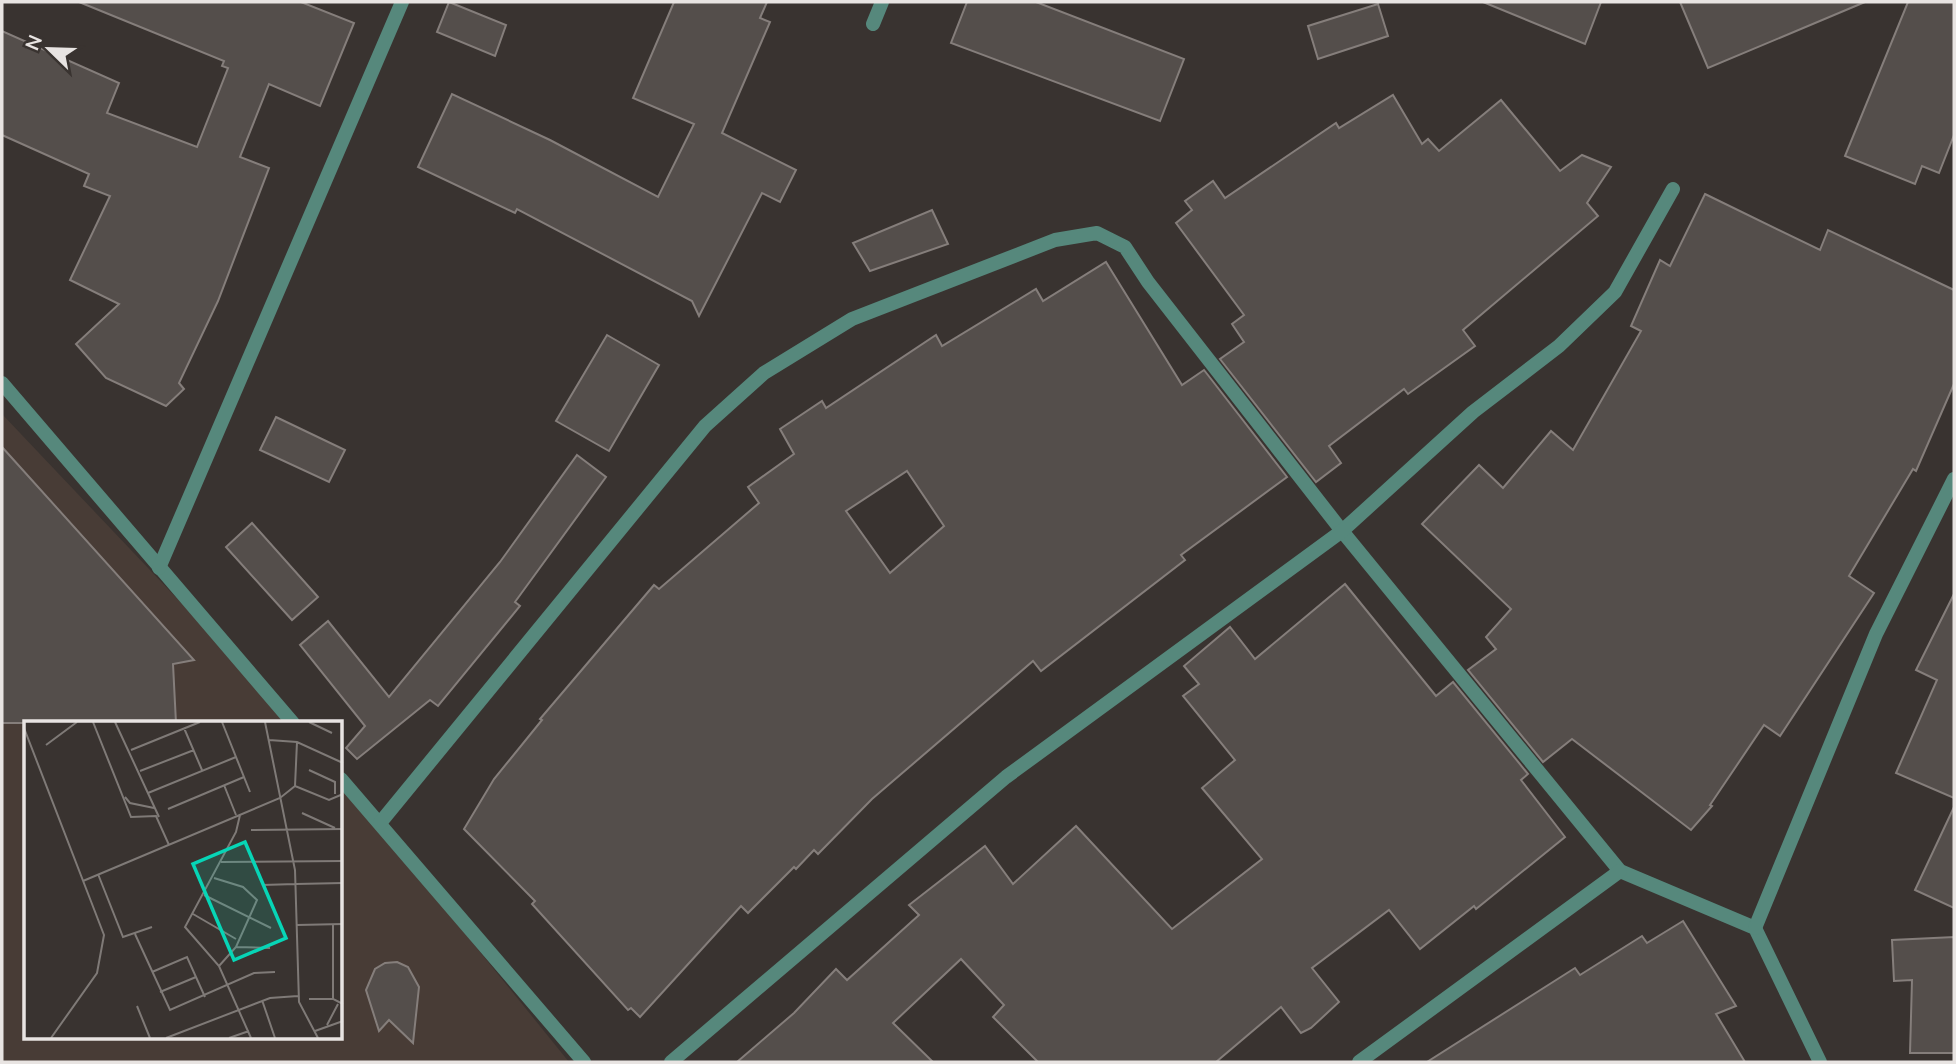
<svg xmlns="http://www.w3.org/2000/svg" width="1956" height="1064" font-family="'Nunito Sans',sans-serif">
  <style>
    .built { fill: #483c36 }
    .building { fill: #544e4b; stroke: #857e7b; stroke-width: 2; fill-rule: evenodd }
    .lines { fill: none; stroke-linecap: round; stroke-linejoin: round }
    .street { stroke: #56887c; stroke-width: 14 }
    .inset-road { fill: none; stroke: #7f7a77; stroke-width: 2 }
    .view { fill: #07d5b6; fill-opacity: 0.15; stroke: #07d5b6; stroke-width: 3.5 }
    .inset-edge { fill: none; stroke: #e8e4e2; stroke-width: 3.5 }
  </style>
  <rect width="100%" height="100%" fill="#393330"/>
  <!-- built -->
  <polygon class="built" points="2,414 295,723 26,723 26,1038 341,1038 341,780 569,1062 2,1062"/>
  <!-- building -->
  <g class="building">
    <polygon points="79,2 301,2 354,23 320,106 269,84 240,157 269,168 218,301 179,383 184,389 166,406 106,378 76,344 119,304 70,280 110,196 84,186 89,174 2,135 2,31 119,83 107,113 197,147 228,68 222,66 224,61"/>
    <polygon points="449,2 506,25 495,56 437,32"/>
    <polygon points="674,2 767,2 760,18 770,22 722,133 796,170 780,202 762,193 699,316 692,301 517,209 515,213 418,167 452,94 550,140 658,197 694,124 633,98"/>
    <polygon points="967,2 1036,2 1184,59 1160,121 951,43"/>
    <polygon points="1483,2 1601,2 1585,44"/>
    <polygon points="1680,2 1865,2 1708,68"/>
    <polygon points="1908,2 1954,2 1954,135 1939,173 1922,166 1915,184 1845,156"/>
    <polygon points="1378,4 1388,36 1318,59 1308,26"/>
    <polygon points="1393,95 1422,144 1428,139 1439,151 1501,100 1560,171 1582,155 1611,167 1587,203 1598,216 1463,330 1475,346 1408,394 1404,389 1329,446 1341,463 1316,482 1220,359 1244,342 1232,324 1244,315 1176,223 1192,210 1185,201 1213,181 1225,198 1336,123 1339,128"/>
    <polygon points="1705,194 1820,250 1828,230 1954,290 1954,384 1916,471 1913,469 1849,576 1874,593 1780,736 1764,725 1710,805 1712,806 1691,830 1572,739 1543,762 1468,670 1496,649 1486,637 1511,609 1422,524 1479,465 1503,488 1551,431 1573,450 1641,331 1631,326 1660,260 1670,266"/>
    <polygon points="932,210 948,244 870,271 853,243"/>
    <path d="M1106,262l76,123 22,-15 83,107 -106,78 4,5 -144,111 -8,-10 -161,138 -54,55 -4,-4 -18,19 -2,-2 -46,46 -7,-7 -101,111 -9,-9 -3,2 -96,-106 3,-3 -71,-72 30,-50 48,-59 -2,-1 114,-134 5,4 100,-86 -11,-16 46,-33 -14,-25 42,-28 4,7 110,-73 6,11 94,-57 7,12zM907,471l37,55 -54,47 -44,-62z"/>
    <polygon points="607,335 659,365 609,451 556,421"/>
    <polygon points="276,417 345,450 329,482 260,450"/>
    <polygon points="2,447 194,660 173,664 176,723 2,723"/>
    <polygon points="577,455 606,477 515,602 520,606 438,706 430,700 357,759 346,748 365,726 300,645 328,621 389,697 500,562"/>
    <polygon points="252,523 318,597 292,620 226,547"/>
    <polygon points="1345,584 1436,696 1453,682 1528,774 1521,780 1565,837 1476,909 1474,906 1420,949 1389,910 1312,968 1339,1002 1311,1028 1301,1033 1281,1007 1216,1062 1038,1062 993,1017 1004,1005 961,959 893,1023 933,1062 737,1062 794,1013 836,969 847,980 919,915 909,905 985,846 1013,884 1076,826 1172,929 1262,859 1202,788 1235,760 1183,696 1199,684 1184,666 1230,627 1255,659"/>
    <polygon points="1954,594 1954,798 1896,773 1937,680 1916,670"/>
    <polygon points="1954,807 1954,908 1915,890"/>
    <polygon points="1683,921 1736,1006 1716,1014 1745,1062 1427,1062 1575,968 1580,975 1642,936 1647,943"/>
    <polygon points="1954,937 1954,1053 1910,1053 1912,980 1894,981 1892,940"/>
    <polygon points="397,962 408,967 419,987 413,1043 389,1020 379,1031 366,990 375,969 385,963"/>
  </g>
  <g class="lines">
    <!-- street -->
    <g class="street">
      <polyline points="873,24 882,2"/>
      <polyline points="2,383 293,723"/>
      <polyline points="159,568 402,2"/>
      <polyline points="341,779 584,1062"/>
      <polyline points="380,823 705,426 764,373 852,319 1055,240 1097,233 1125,247 1148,282 1342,531 1620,871 1755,928 1820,1062"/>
      <polyline points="1755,928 1876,634 1954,479"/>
      <polyline points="671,1062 1006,777 1342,531 1473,412 1559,346 1615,292 1673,189"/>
      <polyline points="1359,1062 1620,871"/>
    </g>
  </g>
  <!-- overview -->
  <g transform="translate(24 721)">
    <rect width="318" height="318" fill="#393330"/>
    <path class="inset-road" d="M69,1l38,95 25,-1 13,29M91,1l44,95M198,1l28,70M241,1l30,148 4,132 19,36M285,1l23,11M0,7l80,207 -7,38 -46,65M160,7l18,42M245,19l28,2 46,21M22,24l31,-23M107,29l69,-28M285,49l26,12v12M116,50l54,-21M200,64l12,30M271,65l34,14 14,-6M124,72l88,-36M101,76l5,6 24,5M144,88l76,-32M278,92l33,15M216,94l-4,17 -51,95 34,39 32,72M227,109l92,-1M197,141l122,-1M74,153l25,63 29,-10M190,157l29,9 14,13 -21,47 -17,19M59,160l197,-83 15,-12 2,-44M272,163l47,-1M238,164l34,-1M180,174l67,33M169,193l43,25M273,204l46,-1M309,204v74l10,5M111,213l35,76 84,-37 21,-1M212,226l34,1M128,251l35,-15 18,40M136,271l36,-15M285,278h24M238,279l13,38M113,285l13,32M303,304l11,-21M291,310l28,-10M142,317l104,-40 28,-2M205,317l20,-7"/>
    <path class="view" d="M221,121l41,96 -52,22 -41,-96z"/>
    <rect width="318" height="318" class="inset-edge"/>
  </g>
  <!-- border -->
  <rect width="1956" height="1064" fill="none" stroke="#e8e4e2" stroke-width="7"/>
  <!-- north arrow -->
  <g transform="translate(49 49) rotate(293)" stroke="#393330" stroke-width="5" paint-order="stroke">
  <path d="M0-5L12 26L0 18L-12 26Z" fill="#e8e4e2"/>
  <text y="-10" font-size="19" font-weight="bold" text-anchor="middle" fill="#e8e4e2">N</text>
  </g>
</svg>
